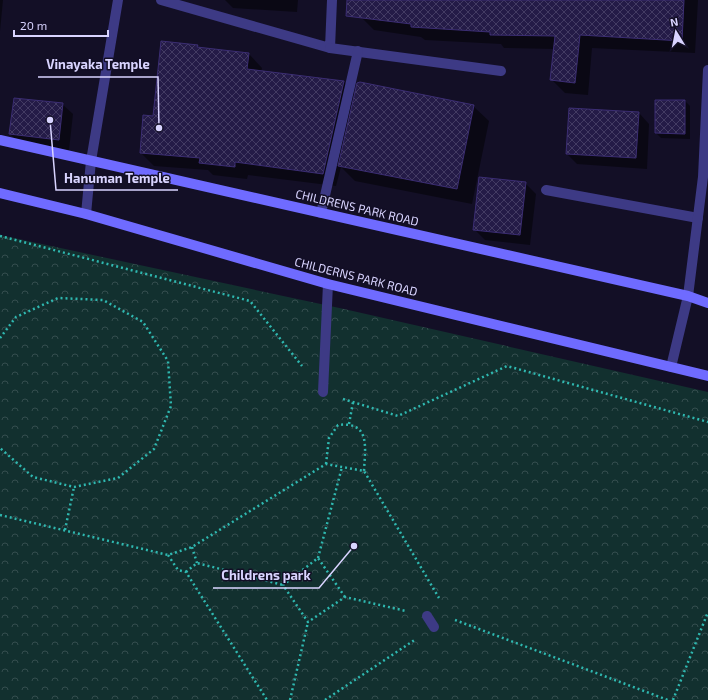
<svg xmlns="http://www.w3.org/2000/svg" width="708" height="700" font-family="'Exo 2',sans-serif">
  <style>
    .forest { fill: url(#forest-crowns) }
    .shadow { fill: #0007 }
    .building { fill: url(#building-cross-hatch); stroke: #3b2d73 }
    .lines { fill: none; stroke-linecap: round; stroke-linejoin: round }
    .path { stroke: #2fb8b0; stroke-width: 2.5; stroke-dasharray: 2 3; stroke-linecap: butt }
    .street { stroke: #3d3a85; stroke-width: 10 }
    .secondary { stroke: #6f6bff; stroke-width: 10 }
    .labels { text-anchor: middle; stroke-width: 3; stroke-linejoin: round; paint-order: stroke }
    .street-label { font-size: 12px; fill: #d9d4ff; stroke: #130f26 }
    .leader { fill: none; stroke: #d9d4ff; stroke-width: 1.5 }
    .callout-dot { fill: #d9d4ff; stroke: #130f26; stroke-width: 1.5 }
    .callout-label { font-size: 13px; text-anchor: middle; font-weight: bold; fill: #d9d4ff; stroke: #130f26; stroke-width: 3; stroke-linejoin: round; paint-order: stroke }
  </style>
  <defs>
    <pattern id="forest-crowns" width="20" height="18" patternUnits="userSpaceOnUse"><rect width="20" height="18" fill="#12302f"/><path d="M2 6a3 3 0 1 1 6 0M12 15a3 3 0 1 1 6 0" fill="none" stroke="#344d4e"/></pattern>
    <pattern id="building-cross-hatch" width="8" height="8" patternUnits="userSpaceOnUse"><rect width="8" height="8" fill="#241b47"/><path d="M0 0l8 8M0 8l8-8" fill="none" stroke="#433b63"/></pattern>
  </defs>
  <rect width="100%" height="100%" fill="#130f26"/>
  <!-- forest -->
  <polygon class="forest" points="0,235 344,309 708,392 708,700 0,700"/>
  <!-- shadow -->
  <g class="shadow">
    <polygon points="0,0 3,0 0,31"/>
    <polygon points="225,0 298,0 297,12 233,8"/>
    <polygon points="363,0 698,0 695,53 592,48 588,95 565,93 552,80 555,49 504,48 501,44 425,40 421,37 374,30 361,17"/>
    <polygon points="197,46 200,48 249,54 262,68 261,72 344,82 356,94 473,106 489,121 472,204 355,181 341,167 336,186 248,175 247,179 213,175 208,170 154,166 141,153 154,117"/>
    <polygon points="685,101 690,106 690,139 661,138 656,133"/>
    <polygon points="62,104 73,114 69,150 21,145 10,134"/>
    <polygon points="639,113 649,124 647,169 577,164 567,154"/>
    <polygon points="525,183 536,194 530,245 485,240 474,229"/>
  </g>
  <!-- building -->
  <g class="building">
    <polygon points="347,0 684,0 682,41 580,35 575,83 550,80 555,36 490,35 490,32 411,27 411,24 346,16"/>
    <polygon points="161,41 198,45 197,47 249,53 247,69 344,81 323,174 235,162 235,167 199,163 200,158 140,153 143,115 153,116"/>
    <polygon points="360,82 474,105 457,189 338,166 357,83"/>
    <polygon points="14,98 63,103 59,140 9,134"/>
    <polygon points="655,100 685,100 685,134 655,133"/>
    <polygon points="569,108 639,112 636,158 566,154"/>
    <polygon points="479,177 526,182 520,235 473,230"/>
  </g>
  <g class="lines">
    <!-- path -->
    <g class="path">
      <polyline points="0,236 250,301 302,366"/>
      <polyline points="0,338 16,317 58,298 103,300 143,322 168,361 171,406 154,449 118,478 74,487 33,477 0,448"/>
      <polyline points="343,399 398,416 507,366 708,422"/>
      <polyline points="349,424 353,402"/>
      <path d="M326,464l3,-26 9,-13c33,-4 27,23 26,46"/>
      <polyline points="0,515 168,555 192,547 326,464 364,471 439,598"/>
      <polyline points="65,530 74,487"/>
      <polyline points="192,547 197,563"/>
      <polyline points="168,555 178,570 186,572 267,700"/>
      <polyline points="318,558 342,467"/>
      <polyline points="186,572 197,563 283,585"/>
      <polyline points="345,597 318,558 283,585 308,622 345,597 406,611"/>
      <polyline points="455,620 668,700"/>
      <polyline points="290,700 308,622"/>
      <polyline points="325,700 416,639"/>
      <polyline points="673,700 708,612"/>
    </g>
    <!-- street -->
    <g class="street">
      <polyline points="161,0 330,48 332,0"/>
      <polyline points="330,48 501,71"/>
      <polyline points="546,190 698,218"/>
      <polyline points="321,213 358,51"/>
      <polyline points="86,214 91,161 118,0"/>
      <polyline points="671,367 688,296 703,177 708,70"/>
      <polyline points="323,392 328,284"/>
      <polyline points="427,616 434,627"/>
    </g>
    <!-- secondary -->
    <g class="secondary">
      <polyline points="0,140 688,296 708,303"/>
      <polyline points="0,193 86,214 328,284 708,376"/>
    </g>
  </g>
  <g class="labels">
    <!-- street labels -->
    <g class="street-label">
      <text transform="translate(357 208) rotate(13)" y="4">CHILDRENS PARK ROAD</text>
      <text transform="translate(356 277) rotate(14)" y="4">CHILDERNS PARK ROAD</text>
    </g>
  </g>
  <!-- callouts -->
  <path class="leader" d="M159 128L158 77H38M50 120L56 190H178M354 546L319 588H213"/>
  <g class="callout-dot">
    <circle cx="159" cy="128" r="4"/>
    <circle cx="50" cy="120" r="4"/>
    <circle cx="354" cy="546" r="4"/>
  </g>
  <g class="callout-label">
    <text x="98" y="69">Vinayaka Temple</text>
    <text x="117" y="183">Hanuman Temple</text>
    <text x="266" y="580">Childrens park</text>
  </g>
  <!-- north arrow -->
  <g transform="translate(676 32) rotate(350)" stroke="#130f26" stroke-width="3" paint-order="stroke">
  <path d="M0-3L7 15L0 10L-7 15Z" fill="#d9d4ff"/>
  <text y="-6" font-size="11" font-weight="bold" text-anchor="middle" fill="#d9d4ff">N</text>
  </g>
  <!-- scale -->
  <path d="M14 30v6h94v-6" fill="none" stroke="#d9d4ff" stroke-width="2"/>
  <text x="20" y="30" font-size="12" fill="#d9d4ff" stroke="#130f26" stroke-width="3" paint-order="stroke">20 m</text>
</svg>
